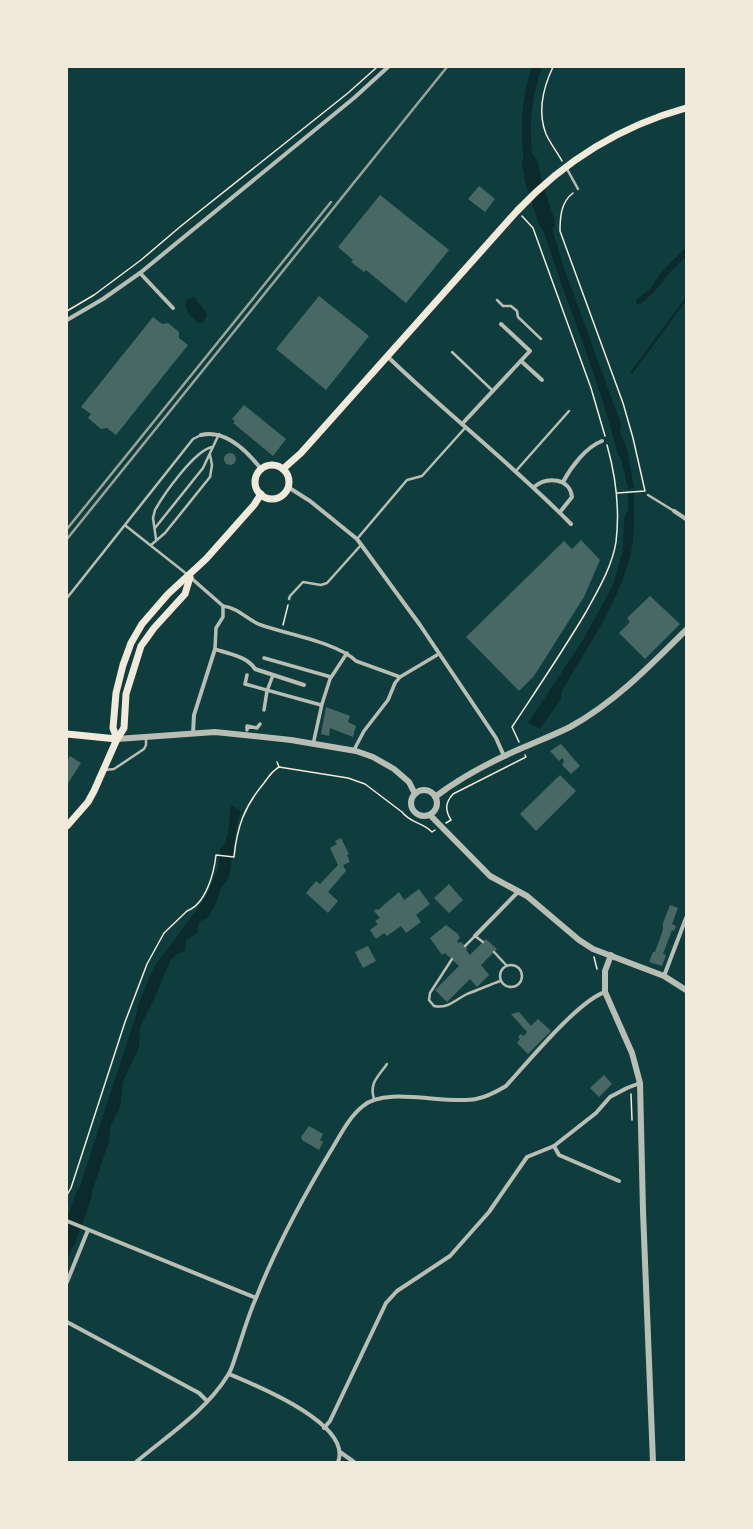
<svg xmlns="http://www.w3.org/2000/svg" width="753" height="1529" font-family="Helvetica,sans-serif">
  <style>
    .water { fill: #0a2a2b }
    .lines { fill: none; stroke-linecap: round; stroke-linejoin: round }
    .stream { stroke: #0a2a2b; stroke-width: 2.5 }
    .river { stroke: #0a2a2b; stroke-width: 16 }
    .building { fill: #486865 }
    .path { stroke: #f1e9da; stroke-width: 1.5 }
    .service { stroke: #b8beb3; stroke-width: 2.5 }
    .pedestrian { stroke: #b8beb3; stroke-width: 3.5 }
    .minor { stroke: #b8beb3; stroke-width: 4 }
    .tertiary { stroke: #b8beb3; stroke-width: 6 }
    .secondary { stroke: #f1e9da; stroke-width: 7 }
    .rail { stroke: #97a49c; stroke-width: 2.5 }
  </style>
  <rect width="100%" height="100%" fill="#0f3d3e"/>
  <!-- water -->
  <g class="water">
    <path d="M532,67h10c-14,41 -14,73 -5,115l-8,7c-9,-41 -11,-81 3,-122z"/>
    <path d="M543,198l21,70 57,156 -1,8 7,17 7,39 -6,1 -7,-31 -3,-3c-21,-85 -58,-165 -82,-249z"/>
    <path d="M686,247l-1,11c-18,14 -28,35 -46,47l-3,-2v-3l15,-12 8,-13z"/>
    <path d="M194,297l12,15 1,4 -4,6 -4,1c-7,-5 -17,-14 -12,-23z"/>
    <path d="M634,493c0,22 1,43 -4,64 -13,48 -43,91 -68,134l-1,8 -21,30 -12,-6 55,-83 30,-55 10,-35 1,-32 4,-8v-16z"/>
    <path d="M231,805l10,6 -4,12 -8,55 -8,10 -6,18 -8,12 -8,4 -2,11 -11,7 -1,11 -9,4 -6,6 -14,34 -16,32 -1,20 -16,35 -3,25 -10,20 -1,14 -26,78 -12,-5 66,-202v-5l17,-40 50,-67 14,-31 2,-20c10,-7 9,-32 11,-44z"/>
    <polygon points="67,1228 78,1233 67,1260"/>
  </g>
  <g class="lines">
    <!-- stream -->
    <polyline class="stream" points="632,372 686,299"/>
    <!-- river -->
    <g class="river">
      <polyline points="530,163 533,180 547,223"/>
      <polyline points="67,1242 84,1195"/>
    </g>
  </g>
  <!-- building -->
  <g class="building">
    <polygon points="479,186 495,199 485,212 468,199"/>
    <polygon points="380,195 449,250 406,303 366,270 364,272 351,262 353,260 338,247"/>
    <polygon points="319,296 369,336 326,390 276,349"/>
    <polygon points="153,317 162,324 168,323 179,332 179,338 188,345 116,435 107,428 101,429 88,418 91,414 81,407"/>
    <polygon points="244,405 286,439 273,456 233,423 235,421 232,419"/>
    <circle cx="230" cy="459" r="6"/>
    <polygon points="581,540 600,560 584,597 534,676 519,691 466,637 564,541 572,549"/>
    <polygon points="650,596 680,624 645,659 619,633 630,622 627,618"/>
    <polygon points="326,707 350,716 348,722 356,726 353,737 330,728 329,736 321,734"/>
    <polygon points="561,744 580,766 571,774 562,765 564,761 562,758 559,761 550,751"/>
    <polygon points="70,756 81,763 67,785 67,761"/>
    <polygon points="560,775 576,791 536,831 520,814"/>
    <polygon points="341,838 349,854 347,855 350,862 343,865 346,871 328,892 338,901 328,913 306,893 316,881 320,884 338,865 330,848 337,844 335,841"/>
    <polygon points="449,884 463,900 449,913 434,898"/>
    <polygon points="419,889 430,904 416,915 421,922 406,933 401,926 387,936 384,933 376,939 370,930 378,924 375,921 380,918 374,911 376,909 378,910 399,892 404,900"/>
    <polygon points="670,905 678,908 672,924 676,926 674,931 672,930 663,954 666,955 662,966 649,962 653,952 655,952 663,930 663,923"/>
    <polygon points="446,925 458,934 460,938 457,941 459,943 461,942 467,948 466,950 470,955 486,939 497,949 481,965 489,975 477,987 470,979 447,1002 435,990 459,966 445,953 442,955 430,938"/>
    <polygon points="368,946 376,961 363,968 355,952"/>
    <polygon points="519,1012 531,1026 538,1019 551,1031 528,1054 517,1043 520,1039 518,1037 521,1034 524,1036 527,1032 511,1014"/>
    <polygon points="604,1075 612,1084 599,1097 590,1088"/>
    <polygon points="309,1126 323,1134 320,1140 323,1142 319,1150 302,1140 301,1137"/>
  </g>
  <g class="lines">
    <!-- path -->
    <g class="path">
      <path d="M553,67c-10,21 -16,44 -7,67 4,9 11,18 16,27"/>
      <path d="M573,193c-12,9 -13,24 -13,38l63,172 10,35 12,53 -28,2"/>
      <polyline points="522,216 533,228 591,388 605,436"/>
      <polyline points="67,311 94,295 141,260 181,226 348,93 376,68"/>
      <polyline points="283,625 288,605"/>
      <path d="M519,742l-7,-15c25,-38 51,-76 74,-115 12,-22 26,-45 30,-70 4,-33 0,-65 -9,-97"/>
      <polyline points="277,762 279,767"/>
      <path d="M446,823l5,-3c-6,-10 -6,-17 2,-26l73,-37 -1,-2"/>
      <polyline points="594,957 597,969"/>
      <polyline points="631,1094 632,1120"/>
      <path d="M67,1195l4,-7 54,-166 22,-58 17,-31 23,-22c19,-7 27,-38 29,-56l18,2c3,-30 10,-50 30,-74 5,-7 8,-12 15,-16l69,11 17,6 37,28c8,11 20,10 30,20l3,-2"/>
    </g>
    <!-- service -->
    <g class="service">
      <polyline points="567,169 578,189"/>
      <polyline points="497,300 503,306 511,306 517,311 518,317 541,339"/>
      <polyline points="452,352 492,390"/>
      <polyline points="515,472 569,411"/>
      <polyline points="648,495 674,511"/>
      <polyline points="126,526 188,575"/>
      <polyline points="155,528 203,468 219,434"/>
      <path d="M156,539l-3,-21 2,-8c9,-16 39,-59 57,-63"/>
      <polyline points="357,539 407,480 422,476 465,428"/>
      <polyline points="151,545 165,533 210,477 212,465 210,455"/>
      <polyline points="67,598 193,439 201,435"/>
      <polyline points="289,599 290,596 303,582 321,585 327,583 361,545"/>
      <polyline points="105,770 114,769 144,749 146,745 146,738"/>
      <polyline points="465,946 475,936 483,942"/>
      <polyline points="494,952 507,966"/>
      <path d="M452,959l-22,34 -1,7 5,6c14,3 21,-6 33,-12 11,-4 22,-9 33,-13"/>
      <circle cx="511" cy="976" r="11"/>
      <path d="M374,1099c-5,-16 4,-22 13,-35"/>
    </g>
    <!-- pedestrian -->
    <g class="pedestrian">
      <polyline points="190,577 223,606 223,617 216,628 215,649"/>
      <path d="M223,606c16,2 24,14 38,19 25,9 78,18 95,36l44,16"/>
      <polyline points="264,658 331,677"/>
      <polyline points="247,675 245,684 321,705"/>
      <polyline points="264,710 267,691 273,675"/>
      <polyline points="247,730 247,726 257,728 260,724"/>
      <polyline points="314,740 322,704 330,679 347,653"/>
      <polyline points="355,748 364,731 388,700 395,683 400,677 437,655"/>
    </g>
    <!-- minor -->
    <g class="minor">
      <polyline points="140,273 173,308"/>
      <polyline points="67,320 103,299 140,273 354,98 388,67"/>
      <path d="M388,357c59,57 125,108 183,167"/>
      <polyline points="521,361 542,380"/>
      <polyline points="462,424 530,351 501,324"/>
      <path d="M201,435c25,-6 46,16 60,34"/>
      <path d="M563,482c8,-15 23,-35 39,-41"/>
      <polyline points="288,487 310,501 357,539 420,625 496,738 504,756"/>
      <path d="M534,487c13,-11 36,-9 38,10l-12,15"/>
      <polyline points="674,511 686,519"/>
      <path d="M193,733l1,-18 21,-66c13,5 32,7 40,20l49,16"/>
      <polyline points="475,936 518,892"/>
      <polyline points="664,976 686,918"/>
      <polyline points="619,1181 559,1155 554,1146 596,1113 610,1097 627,1088 640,1083"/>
      <polyline points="67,1221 256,1298"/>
      <polyline points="67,1282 88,1230"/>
      <polyline points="67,1322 199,1393 207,1401"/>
      <path d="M229,1374c26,11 124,50 109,88"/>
      <polyline points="324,1428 330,1421 386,1303 397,1291 450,1256 489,1212 527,1157 554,1146"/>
      <polyline points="340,1452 354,1462"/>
      <path d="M136,1462c32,-27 70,-51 92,-87 4,-6 6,-15 9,-23 6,-18 11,-36 19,-54 20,-51 46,-99 74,-146 10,-16 18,-34 33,-46 23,-20 82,-1 113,-7 11,-2 20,-7 30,-13 22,-24 72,-85 99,-94"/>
    </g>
    <!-- tertiary -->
    <g class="tertiary">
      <polyline points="117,739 215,732 291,740 356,751 373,757 394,769 409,782 415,794"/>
      <circle cx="424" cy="803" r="13"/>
      <path d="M435,797c26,-20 57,-36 87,-49 16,-7 32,-13 48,-21 44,-24 80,-61 116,-97"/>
      <polyline points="430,815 490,876 527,896 579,940 593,949 664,976 686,990"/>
      <polyline points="611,955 605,971 605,992 632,1053 640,1083 643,1211 653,1462"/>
    </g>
    <!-- secondary -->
    <g class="secondary">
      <circle cx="272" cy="482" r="17"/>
      <path d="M283,469l18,-16 216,-242c46,-49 104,-85 169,-103"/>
      <polyline points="67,734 117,739"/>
      <polyline points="117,739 113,728 116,693 123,665 131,643 142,624 168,594 206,559 254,505 261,494"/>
      <polyline points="67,826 88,802 94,791 117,739 124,728 126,694 141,646 154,628 185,594 190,577"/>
    </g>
    <!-- rail -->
    <g class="rail">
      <polyline points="67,529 331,202"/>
      <polyline points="67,539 447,67"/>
    </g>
  </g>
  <!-- border -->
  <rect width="753" height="1529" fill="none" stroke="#f1e9da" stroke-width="136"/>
</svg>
